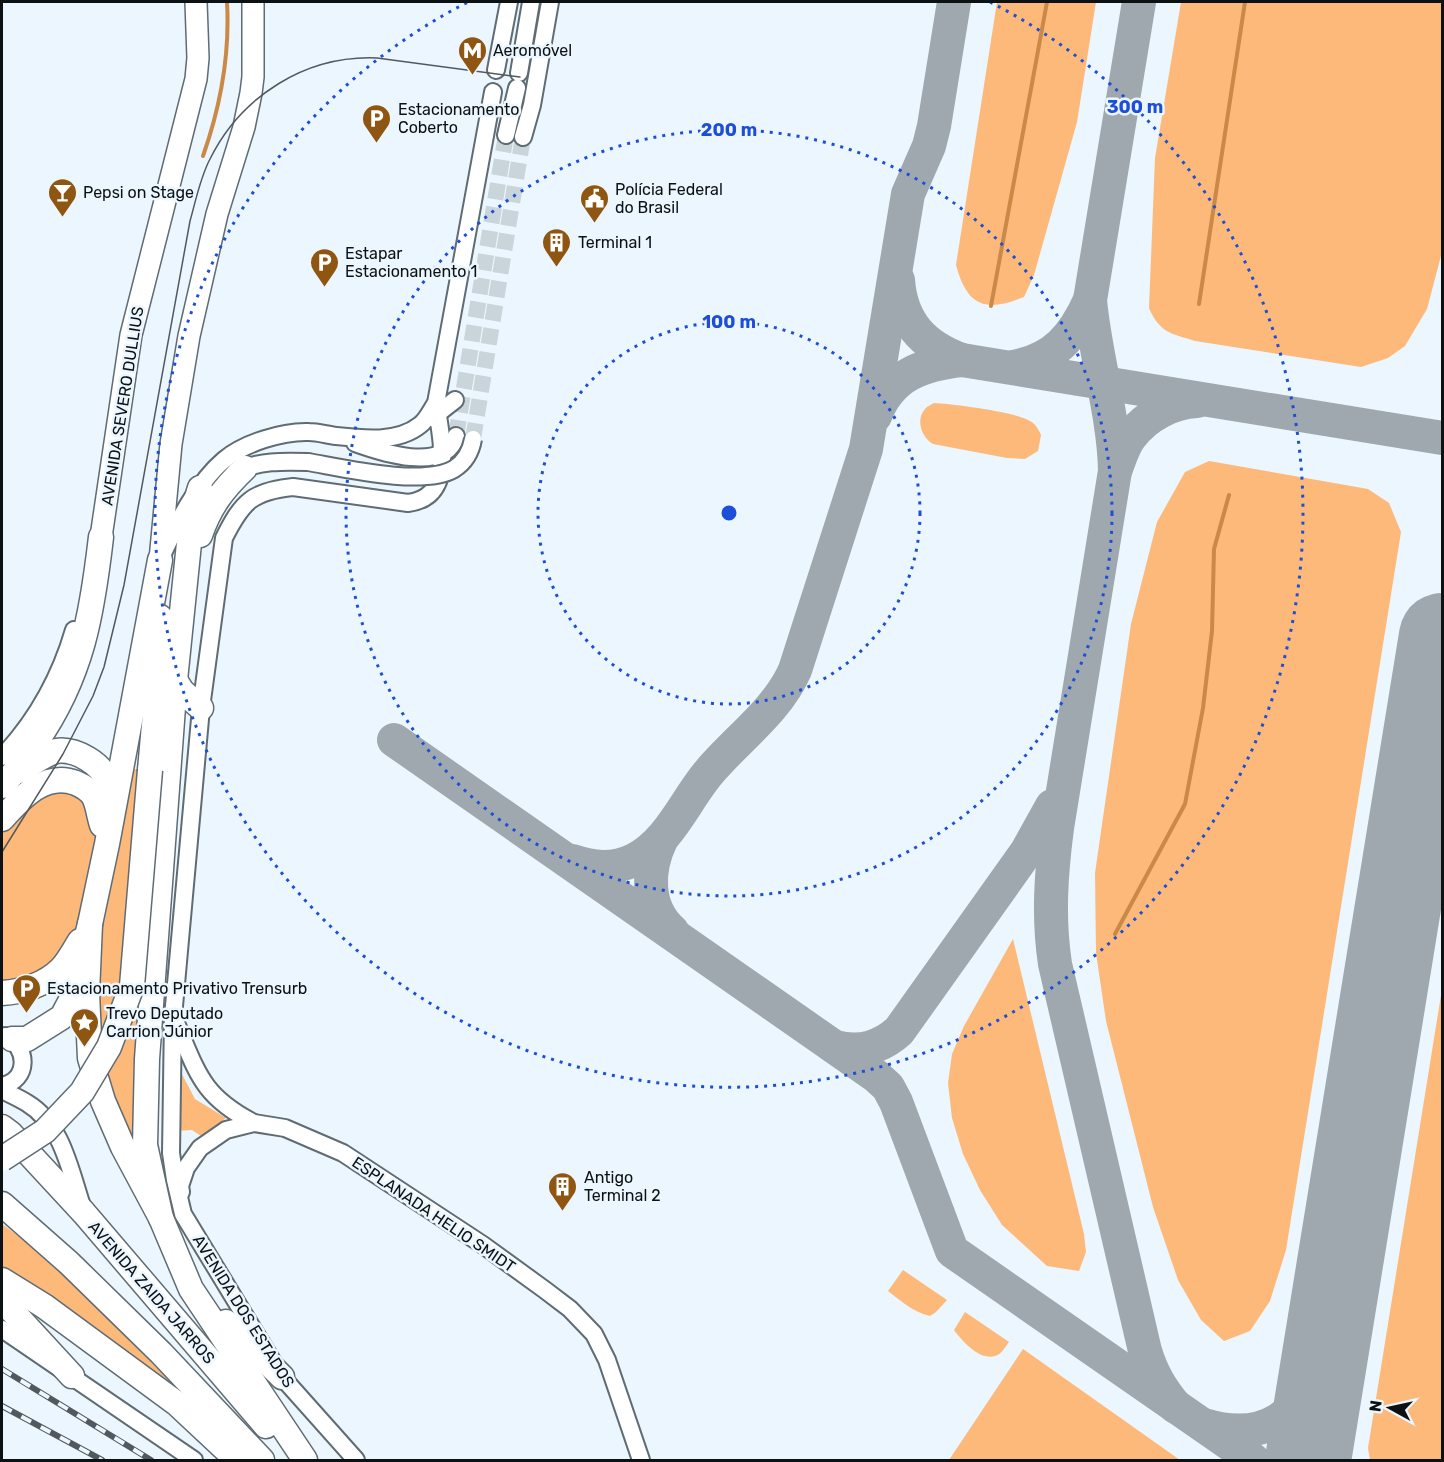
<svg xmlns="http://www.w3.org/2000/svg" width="1444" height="1462" font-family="Rubik,sans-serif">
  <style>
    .grass { fill: #fcb979 }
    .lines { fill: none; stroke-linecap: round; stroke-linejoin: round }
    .stream { stroke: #ca8947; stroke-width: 4 }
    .taxiway { stroke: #9ea8ae; stroke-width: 34 }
    .runway { stroke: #9ea8ae; stroke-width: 86 }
    .minor-tunnel { stroke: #cad4db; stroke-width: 16; stroke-dasharray: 16 8; stroke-linecap: butt }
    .minor-casing { stroke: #5f6c74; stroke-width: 20 }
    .major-casing { stroke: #5f6c74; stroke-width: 24 }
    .highway-casing { stroke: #5f6c74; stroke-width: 27 }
    .minor { stroke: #fff; stroke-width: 16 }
    .major { stroke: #fff; stroke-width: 21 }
    .highway { stroke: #fff; stroke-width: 24 }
    .tram { stroke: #52595e; stroke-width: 1.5 }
    .rail-casing { stroke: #52595e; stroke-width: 6 }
    .rail { stroke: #ebf6fe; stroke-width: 4; stroke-dasharray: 11; stroke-linecap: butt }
    .minor-bridge-casing { stroke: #5f6c74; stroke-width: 20; stroke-linecap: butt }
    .highway-bridge-casing { stroke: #5f6c74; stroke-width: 27; stroke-linecap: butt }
    .minor-bridge { stroke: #fff; stroke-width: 16 }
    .highway-bridge { stroke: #fff; stroke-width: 24 }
    .ring { fill: none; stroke: #1d4ed8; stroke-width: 3; stroke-dasharray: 3 6 }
    .labels { text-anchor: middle; stroke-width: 5; stroke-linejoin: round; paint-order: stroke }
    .poi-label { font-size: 16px; fill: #0c1114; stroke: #ebf6fe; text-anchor: start }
    .street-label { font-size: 16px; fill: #0c1114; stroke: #ebf6fe }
    .centre { fill: #1d4ed8; stroke: #ebf6fe; stroke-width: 3 }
    .ring-label { font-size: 18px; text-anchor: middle; font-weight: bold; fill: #1d4ed8; stroke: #ebf6fe; stroke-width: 5; stroke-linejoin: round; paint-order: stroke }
  </style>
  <rect width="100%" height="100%" fill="#ebf6fe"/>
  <!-- grass -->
  <g class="grass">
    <path d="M997,2h99l-19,120 -43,153 -10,22c-39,16 -57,9 -68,-32z"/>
    <path d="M1181,2h261v250l-15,57 -22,37 -17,12 -27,9 -166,-26c-25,-8 -35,-8 -46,-33l6,-150z"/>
    <path d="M934,403c18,1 87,9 99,20 4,3 6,8 8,12l-3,16 -13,8 -18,-1 -74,-14c-11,-6 -18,-24 -8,-35 2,-3 6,-4 9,-6z"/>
    <polygon points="1209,461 1368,489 1389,503 1401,532 1286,1250 1270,1301 1250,1331 1224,1341 1201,1320 1178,1280 1153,1207 1106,1021 1096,953 1095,873 1131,624 1157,522 1185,472"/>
    <polygon points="130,769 155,770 143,1165 110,1098 92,1034 94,963"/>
    <polygon points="71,791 89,803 101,847 74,940 43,975 2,986 2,828 41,794"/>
    <polygon points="1013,939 1084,1234 1086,1252 1079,1271 1047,1266 1002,1225 980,1190 963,1154 952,1118 948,1083 952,1054 964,1026"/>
    <polygon points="1442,989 1442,1460 1370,1460 1368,1448"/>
    <polygon points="176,1063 195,1099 226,1118 201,1136 192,1130 175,1131"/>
    <polygon points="2,1224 43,1254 203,1414 2,1270"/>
    <path d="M903,1270l44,30 -11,12 -6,4c-17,-4 -29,-15 -42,-25z"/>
    <path d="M965,1312l44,30c-4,5 -8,13 -14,14 -15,5 -33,-15 -41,-26z"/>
    <polygon points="1023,1349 1180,1460 949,1460"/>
  </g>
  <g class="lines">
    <!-- stream -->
    <g class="stream">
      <path d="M203,156c18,-51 27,-101 24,-154"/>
      <polyline points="1199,304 1245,2"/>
      <polyline points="991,306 1047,2"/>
      <polyline points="1115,934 1185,804 1203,708 1212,631 1214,549 1229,495"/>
    </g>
    <!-- taxiway -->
    <g class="taxiway">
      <path d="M1139,2l-49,298c5,57 24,114 25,171l-58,357c-6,46 -9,90 -2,136l90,387c7,23 16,38 31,56"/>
      <path d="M898,280c3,42 25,66 64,80l480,78"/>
      <path d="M1013,367c41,-7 61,-31 77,-67"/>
      <path d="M875,416c15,-41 48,-52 87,-56"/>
      <path d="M1115,471c5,-12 8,-25 16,-35 15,-20 41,-34 66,-35"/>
      <polyline points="394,740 876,1076 888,1087 896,1102 952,1251 1253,1460"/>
      <path d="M661,840c-14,29 -16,67 11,91"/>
      <path d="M572,861c21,7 41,9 62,-1 36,-18 51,-60 76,-89 28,-33 67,-60 85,-101l71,-221 42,-255 21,-48 5,-20 20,-124"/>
      <path d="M835,1047c25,6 45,1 64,-16l128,-180 25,-45"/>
      <path d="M1204,1425c63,19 95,-11 120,-65"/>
    </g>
    <!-- runway -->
    <polyline class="runway" points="1308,1460 1442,636"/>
    <!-- minor-tunnel -->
    <g class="minor-tunnel">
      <polyline points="456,436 506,135"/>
      <polyline points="473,439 523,137"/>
    </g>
    <defs>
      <g id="minor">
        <polyline points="496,70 509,2"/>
        <polyline points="519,73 531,2"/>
        <polyline points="506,135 517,88"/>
        <polyline points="523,137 532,105 550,2"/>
        <polyline points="432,418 455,400"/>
        <path d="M355,443c25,9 90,31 101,-7"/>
        <path d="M236,471c24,-10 46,-10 72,-9"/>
        <path d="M164,551c14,-30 34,-69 60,-91 20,-17 59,-29 85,-28 9,0 18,3 27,4 27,3 62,7 84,-11 7,-5 11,-15 16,-22l57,-311"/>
        <path d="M2,757c34,-36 58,-79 72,-127"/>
        <path d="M176,1023c22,51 26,73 78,100"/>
        <path d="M2,1086c27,-6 27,-39 3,-50"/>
        <path d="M2,1090c8,4 17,8 25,13 35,21 43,67 55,103"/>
        <polyline points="181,1192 180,1186 186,1168 200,1148 226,1130 254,1123 285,1128 343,1153 483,1245 545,1290 570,1309 594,1334 607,1360 641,1460"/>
        <polyline points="2,1329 194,1460"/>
        <path d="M356,1460l-74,-83 -99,-163 -8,-34 -4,-27 2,-136 28,-309 23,-170c18,-36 28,-47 69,-51l115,16c48,-6 33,-65 28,-100"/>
      </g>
      <g id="major">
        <polyline points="101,537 131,335 196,79 198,58 196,2"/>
        <polyline points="160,560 171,444 189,336 217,214 244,127 251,93 253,77 253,2"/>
      </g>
      <g id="highway">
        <path d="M200,535c10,-29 23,-46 45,-67"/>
        <polyline points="175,680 182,691 201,708"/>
        <polyline points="150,770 160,657 160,617"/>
        <path d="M19,771c9,-5 28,-18 37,-20 19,-3 48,13 52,33 1,6 0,13 0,19"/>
        <path d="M2,786c13,-13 23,-28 34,-44 46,-66 56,-127 65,-205"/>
        <path d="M2,819c19,-21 43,-48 74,-36 7,3 14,7 18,14 4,8 5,19 8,28"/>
        <polyline points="90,924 87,993 90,1058 103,1101 123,1147 161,1218 191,1289 305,1460"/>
        <path d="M2,993c21,-1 44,-9 59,-24 8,-8 13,-19 19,-28"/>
        <polyline points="12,1039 27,1039 62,1017 71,1000 90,924 107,844 160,560"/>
        <polyline points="2,1127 10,1133 84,1213 266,1426"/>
        <polyline points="2,1204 69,1263 161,1353 262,1460"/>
        <polyline points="161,1218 145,1145 147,1059 175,680 192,514 200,488"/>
        <polyline points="2,1280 44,1306 176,1403 237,1460"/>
        <polyline points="2,1300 72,1376"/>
        <polyline points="226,1322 282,1377"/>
      </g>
    </defs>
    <!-- minor casing -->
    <use href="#minor" class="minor-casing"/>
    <!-- major casing -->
    <use href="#major" class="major-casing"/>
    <!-- highway casing -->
    <use href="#highway" class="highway-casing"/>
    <!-- minor -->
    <use href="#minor" class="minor"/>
    <!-- major -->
    <use href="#major" class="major"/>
    <!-- highway -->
    <use href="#highway" class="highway"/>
    <!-- tram -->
    <path class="tram" d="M2,852l61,-98 30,-58 11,-29 20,-82 66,-364c6,-21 10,-43 20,-62 31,-63 96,-104 167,-101l143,19"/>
    <defs>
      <g id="rail">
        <polyline points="2,1369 151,1460"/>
        <polyline points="2,1406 102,1460"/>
      </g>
    </defs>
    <!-- rail casing -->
    <use href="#rail" class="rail-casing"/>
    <!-- rail -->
    <use href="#rail" class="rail"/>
    <defs>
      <path id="minor-bridge" d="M308,462c35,6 115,25 146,7 11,-7 17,-18 19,-30"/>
      <polyline id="highway-bridge" points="2,1159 45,1131 82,1092 109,1047 132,986 150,770"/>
    </defs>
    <!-- minor-bridge casing -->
    <use href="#minor-bridge" class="minor-bridge-casing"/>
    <!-- highway-bridge casing -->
    <use href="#highway-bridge" class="highway-bridge-casing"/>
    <!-- minor-bridge -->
    <use href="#minor-bridge" class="minor-bridge"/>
    <!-- highway-bridge -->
    <use href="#highway-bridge" class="highway-bridge"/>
  </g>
  <!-- distance rings -->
  <g class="ring">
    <circle cx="729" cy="513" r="191"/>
    <circle cx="729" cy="513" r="383"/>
    <path d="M990 2A574 574 0 1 1 468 2"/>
  </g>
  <!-- icons -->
  <defs>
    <symbol id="metro-pin" viewBox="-11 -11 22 30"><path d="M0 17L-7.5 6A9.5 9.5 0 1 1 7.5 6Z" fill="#8f5611" stroke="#ebf6fe"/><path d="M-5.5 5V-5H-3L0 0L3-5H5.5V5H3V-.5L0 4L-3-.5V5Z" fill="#fff"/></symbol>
    <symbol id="parking-pin" viewBox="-11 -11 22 30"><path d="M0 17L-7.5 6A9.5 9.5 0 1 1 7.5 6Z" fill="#8f5611" stroke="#ebf6fe"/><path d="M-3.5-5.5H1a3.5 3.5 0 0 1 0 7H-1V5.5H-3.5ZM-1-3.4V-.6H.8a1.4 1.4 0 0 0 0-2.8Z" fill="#fff"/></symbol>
    <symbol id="bar-pin" viewBox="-11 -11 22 30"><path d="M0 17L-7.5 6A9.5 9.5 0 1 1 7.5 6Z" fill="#8f5611" stroke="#ebf6fe"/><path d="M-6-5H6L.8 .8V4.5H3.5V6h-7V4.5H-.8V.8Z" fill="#fff"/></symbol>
    <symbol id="civic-pin" viewBox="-11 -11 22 30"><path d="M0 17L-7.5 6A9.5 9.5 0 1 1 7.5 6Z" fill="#8f5611" stroke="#ebf6fe"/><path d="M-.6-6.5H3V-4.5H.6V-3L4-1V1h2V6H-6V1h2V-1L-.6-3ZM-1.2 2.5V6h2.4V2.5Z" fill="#fff"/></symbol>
    <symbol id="building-pin" viewBox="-11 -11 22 30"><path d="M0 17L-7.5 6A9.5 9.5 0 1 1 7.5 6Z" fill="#8f5611" stroke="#ebf6fe"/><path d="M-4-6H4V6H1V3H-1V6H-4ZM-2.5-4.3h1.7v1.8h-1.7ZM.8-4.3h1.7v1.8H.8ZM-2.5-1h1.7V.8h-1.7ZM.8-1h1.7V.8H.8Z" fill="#fff"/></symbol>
    <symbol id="sight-pin" viewBox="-11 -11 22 30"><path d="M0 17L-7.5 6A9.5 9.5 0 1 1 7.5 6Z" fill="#8f5611" stroke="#ebf6fe"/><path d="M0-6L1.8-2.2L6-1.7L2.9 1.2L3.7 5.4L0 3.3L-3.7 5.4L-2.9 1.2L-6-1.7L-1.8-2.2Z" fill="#fff"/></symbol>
  </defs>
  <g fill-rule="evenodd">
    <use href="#metro-pin" x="456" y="34" width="33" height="45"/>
    <use href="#parking-pin" x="360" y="102" width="33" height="45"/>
    <use href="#bar-pin" x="46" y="176" width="33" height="45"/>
    <use href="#civic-pin" x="578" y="182" width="33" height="45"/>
    <use href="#building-pin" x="540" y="226" width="33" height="45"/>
    <use href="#parking-pin" x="308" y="246" width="33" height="45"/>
    <use href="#parking-pin" x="10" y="972" width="33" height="45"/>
    <use href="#sight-pin" x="68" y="1006" width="33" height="45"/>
    <use href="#building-pin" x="546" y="1170" width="33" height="45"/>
  </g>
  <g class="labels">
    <!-- poi labels -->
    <g class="poi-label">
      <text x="493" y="56">Aeromóvel</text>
      <text x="398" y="115">Estacionamento<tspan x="398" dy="18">Coberto</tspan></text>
      <text x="615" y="195">Polícia Federal<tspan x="615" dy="18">do Brasil</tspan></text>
      <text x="83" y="198">Pepsi on Stage</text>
      <text x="578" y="248">Terminal 1</text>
      <text x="345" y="259">Estapar<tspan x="345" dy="18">Estacionamento 1</tspan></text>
      <text x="47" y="994">Estacionamento Privativo Trensurb</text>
      <text x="106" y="1019">Trevo Deputado<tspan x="106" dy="18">Carrion Júnior</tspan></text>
      <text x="584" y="1183">Antigo<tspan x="584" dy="18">Terminal 2</tspan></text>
    </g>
    <!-- street labels -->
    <g class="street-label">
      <text transform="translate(122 406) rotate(-81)" y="6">AVENIDA SEVERO DULLIUS</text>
      <text transform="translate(434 1214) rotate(34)" y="6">ESPLANADA HELIO SMIDT</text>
      <text transform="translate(152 1292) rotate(49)" y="6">AVENIDA ZAIDA JARROS</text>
      <text transform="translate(244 1311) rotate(58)" y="6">AVENIDA DOS ESTADOS</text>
    </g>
  </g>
  <circle cx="729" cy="513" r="9" class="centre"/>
  <g class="ring-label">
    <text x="1135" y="113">300 m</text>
    <text x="729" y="136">200 m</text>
    <text x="729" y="328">100 m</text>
  </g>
  <!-- border -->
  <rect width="1444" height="1462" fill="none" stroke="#0c1114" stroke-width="6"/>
  <!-- north arrow -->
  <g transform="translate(1390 1408) rotate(278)" stroke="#ebf6fe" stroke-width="4.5" paint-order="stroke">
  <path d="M0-4.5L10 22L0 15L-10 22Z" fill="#0c1114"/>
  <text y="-9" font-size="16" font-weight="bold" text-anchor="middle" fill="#0c1114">N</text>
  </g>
</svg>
